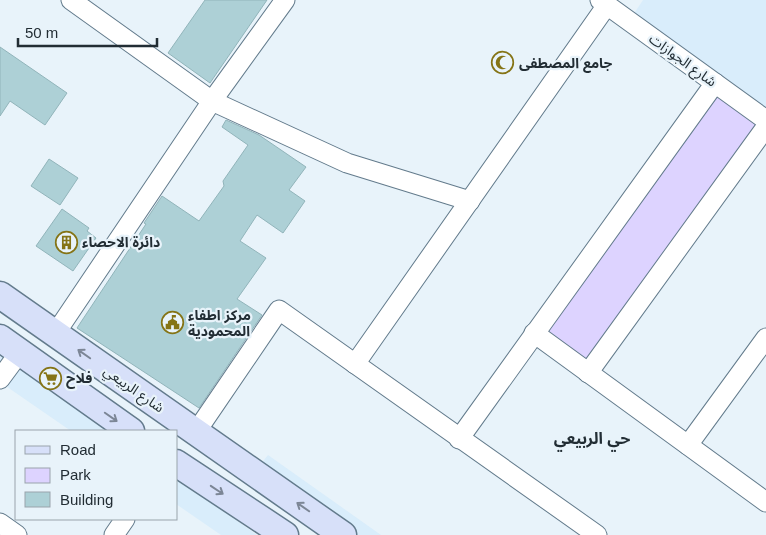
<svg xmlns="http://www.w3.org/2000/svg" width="766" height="535" font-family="Arial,'Noto Sans Arabic',sans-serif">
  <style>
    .built { fill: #d9edfb }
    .green { fill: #ddd3ff }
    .building { fill: #add0d6; stroke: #91b4ba }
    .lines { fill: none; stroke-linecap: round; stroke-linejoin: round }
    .street-casing { stroke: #637b8c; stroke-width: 21 }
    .secondary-casing { stroke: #637b8c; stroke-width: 29 }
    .street { stroke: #fff; stroke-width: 19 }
    .secondary { stroke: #d7e0f9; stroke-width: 26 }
    .oneway { stroke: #7c8696 }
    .labels { text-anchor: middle; stroke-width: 4.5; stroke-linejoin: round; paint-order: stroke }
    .street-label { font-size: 14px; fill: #222d34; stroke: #e8f3fa }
    .poi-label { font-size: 14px; font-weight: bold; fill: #222d34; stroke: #e8f3fa; text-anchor: start }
    .quarter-label { font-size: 16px; font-weight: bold; fill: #222d34; stroke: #e8f3fa }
  </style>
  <rect width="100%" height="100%" fill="#e8f3fa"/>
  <!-- built -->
  <g class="built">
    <polygon points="643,0 766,0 766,110 633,15"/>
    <polygon points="0,353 111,431 71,431 0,382"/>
    <polygon points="268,455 381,535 350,535 257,469"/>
    <polygon points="176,477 257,535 221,535 176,504"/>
  </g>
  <!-- green -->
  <polygon class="green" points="715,83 766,120 588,373 534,333"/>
  <!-- building -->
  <g class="building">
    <polygon points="205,0 267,0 210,83 168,53"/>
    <polygon points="0,47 67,93 45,125 10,101 0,116"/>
    <polygon points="226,120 259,135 306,167 289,190 305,201 283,233 257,215 240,241 266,258 237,299 262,315 199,408 77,328 146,224 144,223 162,196 199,221 224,186 223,181 248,145 222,127"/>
    <polygon points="49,159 78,178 60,205 31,186"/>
    <polygon points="62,209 89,228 87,231 96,238 73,271 36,246"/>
  </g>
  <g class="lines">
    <defs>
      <g id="street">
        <polyline points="71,0 212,101 347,163 470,201"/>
        <polyline points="600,0 766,120"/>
        <polyline points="534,333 766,502"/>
        <polyline points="55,334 212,101 285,0"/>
        <polyline points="355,364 607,5"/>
        <polyline points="588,373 766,127"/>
        <polyline points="0,379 20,352"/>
        <polyline points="196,432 279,310 597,535"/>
        <polyline points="459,439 715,83"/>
        <polyline points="688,445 766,338"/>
        <polyline points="0,523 17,535"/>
        <polyline points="114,535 125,519"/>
      </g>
      <g id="secondary">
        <polyline points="0,295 343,535"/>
        <polyline points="0,338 131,431"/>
        <polyline points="176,463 285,535"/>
      </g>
    </defs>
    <!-- street casing -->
    <use href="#street" class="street-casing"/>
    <!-- secondary casing -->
    <use href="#secondary" class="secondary-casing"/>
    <!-- street -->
    <use href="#street" class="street"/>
    <!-- secondary -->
    <use href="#secondary" class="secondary"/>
  </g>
  <!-- one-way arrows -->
  <defs><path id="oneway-shaft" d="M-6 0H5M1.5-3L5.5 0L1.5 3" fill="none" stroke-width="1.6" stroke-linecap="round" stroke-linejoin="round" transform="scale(1.25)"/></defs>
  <g class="oneway">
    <use href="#oneway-shaft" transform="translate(84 354) rotate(-145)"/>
    <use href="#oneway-shaft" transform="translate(111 417) rotate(35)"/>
    <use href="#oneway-shaft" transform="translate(217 490) rotate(34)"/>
    <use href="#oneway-shaft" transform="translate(303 507) rotate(-145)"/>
  </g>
  <!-- icons -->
  <defs>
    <symbol id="mosque-ring" viewBox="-11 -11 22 22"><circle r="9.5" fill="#e8f3fa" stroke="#857416" stroke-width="1.5"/><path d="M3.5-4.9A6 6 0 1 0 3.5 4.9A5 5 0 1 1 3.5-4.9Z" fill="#857416"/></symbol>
    <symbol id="building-ring" viewBox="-11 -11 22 22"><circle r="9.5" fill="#e8f3fa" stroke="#857416" stroke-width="1.5"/><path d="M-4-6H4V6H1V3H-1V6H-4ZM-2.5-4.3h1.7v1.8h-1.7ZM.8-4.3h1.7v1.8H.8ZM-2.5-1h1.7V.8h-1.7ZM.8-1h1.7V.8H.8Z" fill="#857416"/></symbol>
    <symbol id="civic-ring" viewBox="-11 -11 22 22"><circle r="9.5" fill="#e8f3fa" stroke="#857416" stroke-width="1.5"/><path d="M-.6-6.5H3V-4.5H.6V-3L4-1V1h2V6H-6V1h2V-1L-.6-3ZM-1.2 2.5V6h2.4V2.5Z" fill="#857416"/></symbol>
    <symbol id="supermarket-ring" viewBox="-11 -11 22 22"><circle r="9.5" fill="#e8f3fa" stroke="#857416" stroke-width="1.5"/><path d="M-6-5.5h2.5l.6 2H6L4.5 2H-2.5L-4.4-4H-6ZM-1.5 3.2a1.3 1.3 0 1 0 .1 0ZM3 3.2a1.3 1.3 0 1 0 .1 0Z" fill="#857416"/></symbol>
  </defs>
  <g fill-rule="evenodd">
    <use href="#mosque-ring" x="490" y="50" width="25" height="25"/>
    <use href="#building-ring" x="54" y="230" width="25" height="25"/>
    <use href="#civic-ring" x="160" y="310" width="25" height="25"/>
    <use href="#supermarket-ring" x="38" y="366" width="25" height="25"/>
  </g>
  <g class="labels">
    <!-- street labels -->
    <g class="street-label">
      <text transform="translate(683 60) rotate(36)" y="5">شارع الجوازات</text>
      <text transform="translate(134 389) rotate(35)" y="5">شارع الربيعي</text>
    </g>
    <!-- poi labels -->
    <g class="poi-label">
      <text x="519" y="68">جامع المصطفى</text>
      <text x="82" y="247">دائرة الاحصاء</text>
      <text x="188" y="320">مركز اطفاء<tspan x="188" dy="16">المحمودية</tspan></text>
      <text x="66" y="383">فلاح</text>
    </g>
    <!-- quarter labels -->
    <g class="quarter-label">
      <text x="592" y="444">حي الربيعي</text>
    </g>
  </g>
  <!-- legend -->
  <rect x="15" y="430" width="162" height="90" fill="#e8f3fa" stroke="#99a4ab"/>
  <rect x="25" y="446" width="25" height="8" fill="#d7e0f9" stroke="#99a4ab"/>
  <text x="60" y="455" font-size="15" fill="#222d34">Road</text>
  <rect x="25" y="468" width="25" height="15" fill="#ddd3ff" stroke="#99a4ab"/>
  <text x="60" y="480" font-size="15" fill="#222d34">Park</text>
  <rect x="25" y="492" width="25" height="15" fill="#add0d6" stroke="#99a4ab"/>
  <text x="60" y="505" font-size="15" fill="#222d34">Building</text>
  <!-- scale -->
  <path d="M18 38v8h139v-8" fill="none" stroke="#222d34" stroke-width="2.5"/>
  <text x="25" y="38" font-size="15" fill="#222d34" stroke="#e8f3fa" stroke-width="4" paint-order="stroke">50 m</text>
</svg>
